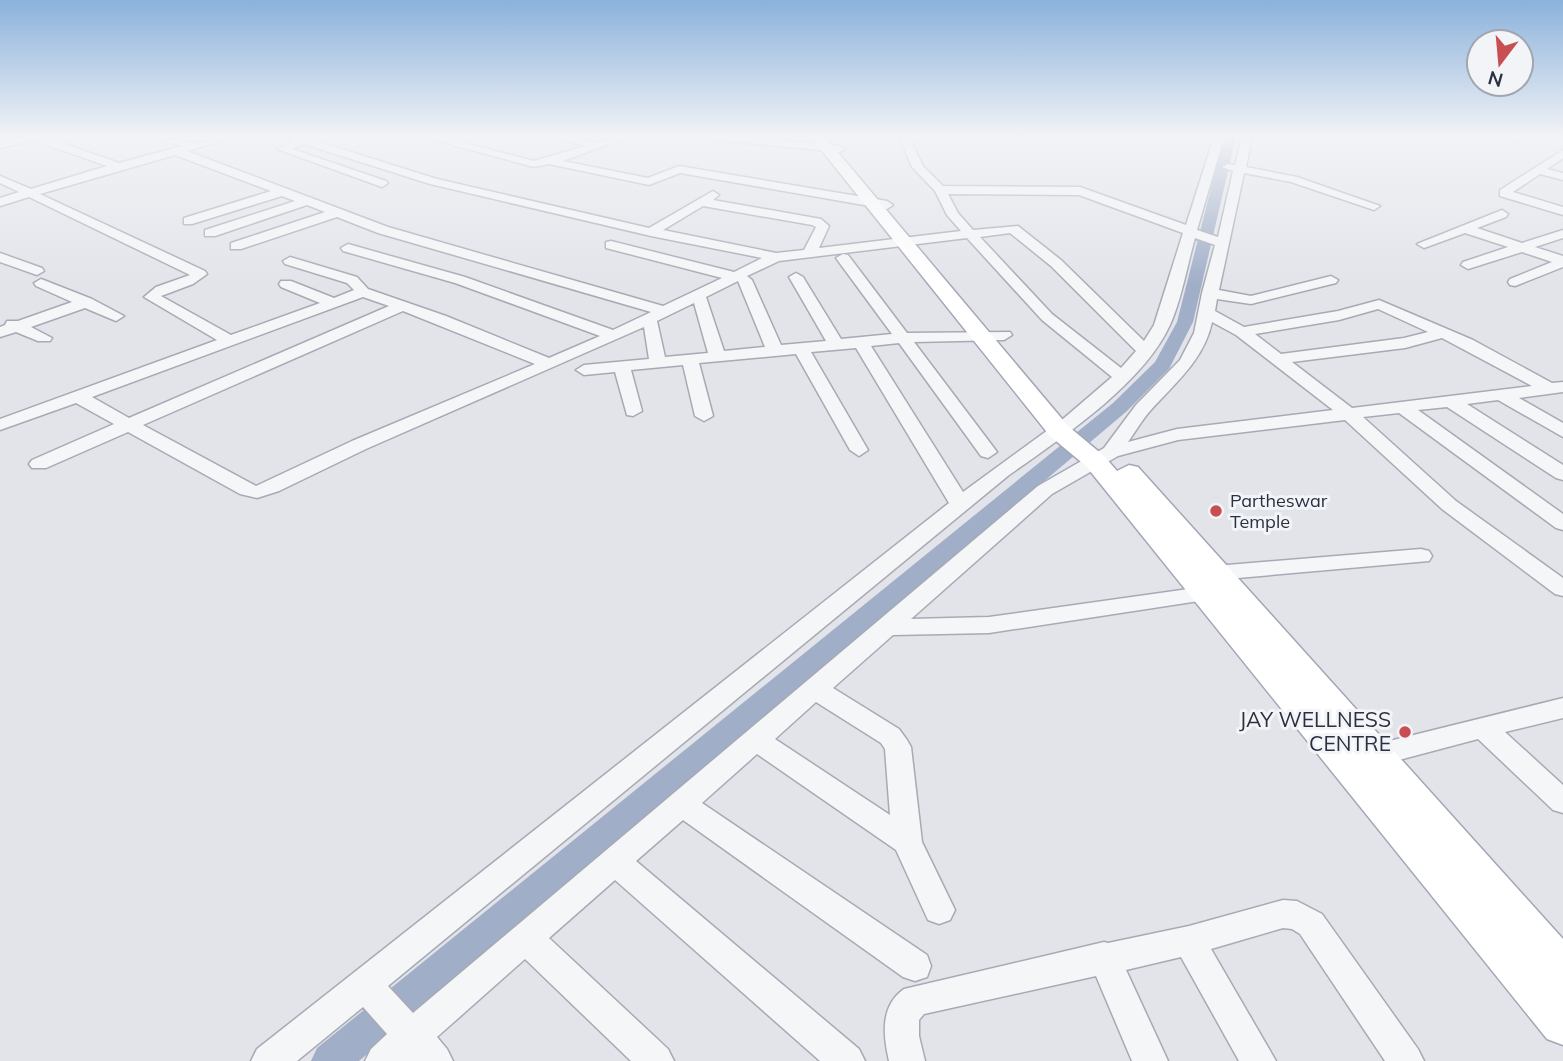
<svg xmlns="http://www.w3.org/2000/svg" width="1563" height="1061" font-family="Mulish,sans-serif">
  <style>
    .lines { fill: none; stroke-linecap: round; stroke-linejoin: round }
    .canal { fill: #a0aec8; fill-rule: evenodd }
    .minor-casing { stroke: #a7aab4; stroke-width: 3 }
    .major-casing { stroke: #a2a7b5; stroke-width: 3 }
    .minor { fill: #f5f6f8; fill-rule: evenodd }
    .major { fill: #fff; fill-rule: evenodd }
    .poi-dot { fill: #c74f53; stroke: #f2f4f7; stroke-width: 2.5 }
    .labels { text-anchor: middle; stroke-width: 6; stroke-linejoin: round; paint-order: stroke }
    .poi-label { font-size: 18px; fill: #2b3041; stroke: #f2f4f7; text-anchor: start }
    .near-poi-label { font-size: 21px; fill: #2b3041; stroke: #f2f4f7; text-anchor: end }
  </style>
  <rect width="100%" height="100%" fill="#e2e4ea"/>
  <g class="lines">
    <!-- canal -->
    <polygon class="canal" points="1224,137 1236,137 1193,322 1169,369 1127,411 359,1061 311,1061 317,1048 1113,403 1155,362 1177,322"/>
    <defs>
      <g id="minor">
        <path d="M20,137h24l75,26 63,-17 -32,-9c15,0 32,6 45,6 14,-1 26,-6 40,-6l-48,14 201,76 275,79 59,-28 -116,-30v-6l5,-1 123,31 28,-14 -111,-22 -221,-52 -126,-40 -12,5 94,32 2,2 -6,4 -105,-38 17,-8 -7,-4h26v3l124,39 212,49 64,-37 6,4 -6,5 108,19 8,7 -10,22 142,-17 -14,-16 -12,-24 -23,-24 -13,-30h10l14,29 20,20 137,1 106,38 28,-88h10l-27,93 21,7 15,-66 -11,-4 6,-3 7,1 7,-28h10l-6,30 51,10 83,29 -6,4 -83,-28 -47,-9 -25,117 32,6 80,-20 7,4 -2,3 -85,21 -34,-5 -2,12 29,16 94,-16 41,-11 94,40 79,43 11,-1v10l-44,6 44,25v14l-65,-37 -31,4 96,61v15l-7,-2 -109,-71 -29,3 145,104v16l-7,-2 -157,-115 -36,4 93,84 107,77v18l-8,-2 -113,-85 -97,-89 -167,20 -60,16 -66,38 -141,125 78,-2 228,-32 8,2 3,5 -3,5 -236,36 -96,2 -60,53 66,41 8,11 4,7 11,95 33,68 -5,10 -11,4 -11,-4 -32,-70 -139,-96 -55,49 225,152 4,11 -4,11 -12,4 -12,-4 -220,-157 -47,41 223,188 6,12h-45l-205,-181 -66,58 119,111 6,12h-43l-106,-102 -88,78 10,12 6,12h-88l6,-12 16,-15 -24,-27 -66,54h-46l6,-12 692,-546 -93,-155 -45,4 57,98 -9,6 -9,-6 -54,-96 -97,9 14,53 -9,5 -9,-5 -12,-51 -52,5 11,41 -9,5 -6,-1 -12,-43 -31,3 -8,-5 8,-5 65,-6 -5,-32 -278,122 -87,42 -22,7 -17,-4 -112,-62 -82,36h-14l-3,-4 3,-4 82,-36 -38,-21 -76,27v-11l217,-79 -73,-43 12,-10 34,-12 -161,-78 -29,9v-8l19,-6 -19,-9v-7l31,13 76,-23 -74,-26 -33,8v-6zM175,155l96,36 -87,27v6h8l90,-28 13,5 -90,29v6h10l92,-31 18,7 -94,31v6h10l96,-32 41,16 273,79 -38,18 -148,-53 -117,-33 -7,4 2,3 112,32 145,53 -51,22 -103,-42 -78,-27 -11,-12 -67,-20 -7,4 2,3 62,19 7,7 -20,8 -43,-17h-10l-2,3 2,3 39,16 -89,32 -70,-39 32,-12 14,-10 -2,-3 -165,-77zM948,194l131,1 104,38 -29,92 -10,16 -83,-81 -43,-34 -45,4 -15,-17zM703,206l109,19 4,2 -12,23 -28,3 -113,-23zM1010,233l41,33 85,85 -15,17 -69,-54 -72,-77zM967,238l75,82 70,57 -49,42 -100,73 -92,-146 28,-3 82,113 7,2 9,-6 -83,-110 90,-2 8,-5 -2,-3 -103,1 -59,-78 -5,-1 -7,4 56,76 -51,5 -38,-62 -7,-4 -7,4 37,64 -45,4 -29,-65 -5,-4 32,-15zM1195,238l20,7 -13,48 -8,40 -14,27 -44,45 -32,43 -66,38 -625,527 -25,-27 621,-511c54,-38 134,-91 161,-150 12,-27 17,-59 25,-87zM738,281l27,66 -41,4 -18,-54zM363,297l26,9 -260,112 -37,-21zM694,303l14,50 -43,4 -8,-36zM1378,309l50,23 -24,6 -123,16 -26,-20 84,-14zM403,311l132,53 -183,77 -96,45 -113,-61zM1212,322l24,13 97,75 -156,19 -49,13c7,-10 14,-22 22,-31 25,-28 54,-51 62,-89zM1442,338l90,48 -180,22 -60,-46 113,-14zM816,702l65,41 4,6 5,66 -115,-76z"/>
        <path d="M423,137h17l94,24 51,-15 -32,-9c14,0 27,3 41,5 10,1 23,-5 34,-5l-65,24 85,17 31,-12 208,35 6,4 -6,4 -207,-36 -31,12 -100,-21 -15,3z"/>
        <polygon points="709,137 746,137 840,146 845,149 840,152 714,140"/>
        <polygon points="1512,137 1530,137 1512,141"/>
        <polygon points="1563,150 1563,158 1547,169 1563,173 1563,180 1540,174 1513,192 1563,207 1563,215 1500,196 1500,190"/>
        <polygon points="1502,210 1508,214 1506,217 1477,228 1522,243 1563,230 1563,238 1535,247 1563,256 1563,267 1515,286 1510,285 1508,282 1510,279 1552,262 1522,252 1468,269 1461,265 1463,262 1508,247 1465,233 1424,248 1417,244"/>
        <polygon points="0,253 42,268 44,271 37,275 0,262"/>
        <polygon points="41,279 92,299 124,316 116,321 85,308 31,327 52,338 50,341 38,341 16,332 0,337 0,327 5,325 7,321 18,321 72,302 36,286 34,283"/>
        <polygon points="1421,549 1429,551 1432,556 1429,561 1215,580 1207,578 1204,573 1207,568 1215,566"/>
        <polygon points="1563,698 1563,718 1505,732 1563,785 1563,813 1553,810 1478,739 1365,769 1355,765 1351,758 1355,751 1365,747"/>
        <path d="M1283,900l14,1 25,13 96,135 6,12h-39l-85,-127 -8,-5 -9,-1 -72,21 65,112h-37l-58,-104 -55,13 42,91h-36l-36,-85 -172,38 -5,6v16l6,25h-36c-6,-26 -9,-55 15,-72l200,-47 4,1 81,-17z"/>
      </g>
      <polygon id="major" points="811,137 825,137 1068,426 1104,456 1117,471 1129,465 1138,467 1563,939 1563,1045 1547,1039 1086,466 1050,436"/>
    </defs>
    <!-- minor casing -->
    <use href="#minor" class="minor-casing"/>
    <!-- major casing -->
    <use href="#major" class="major-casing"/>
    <!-- minor -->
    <use href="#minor" class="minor"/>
    <!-- major -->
    <use href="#major" class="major"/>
  </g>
  <!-- sky -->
  <linearGradient id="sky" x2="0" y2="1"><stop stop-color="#8bb2db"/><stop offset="0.48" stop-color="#f2f3f6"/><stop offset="1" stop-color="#f2f3f6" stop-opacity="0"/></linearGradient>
  <rect width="1563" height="285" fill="url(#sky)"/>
  <!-- markers -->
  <g class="poi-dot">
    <circle cx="1216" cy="511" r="7"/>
    <circle cx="1405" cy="732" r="7"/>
  </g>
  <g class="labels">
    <!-- poi labels -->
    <g class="poi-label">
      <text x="1230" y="507">Partheswar<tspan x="1230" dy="21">Temple</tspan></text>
    </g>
    <!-- near-poi labels -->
    <g class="near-poi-label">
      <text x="1391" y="727">JAY WELLNESS<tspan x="1391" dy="24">CENTRE</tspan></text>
    </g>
  </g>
  <!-- north arrow -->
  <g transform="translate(1500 63) rotate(196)"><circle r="33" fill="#f2f4f7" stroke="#a2a6ae" stroke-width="2"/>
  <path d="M0-5L12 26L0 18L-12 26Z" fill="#c74f53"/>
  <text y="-10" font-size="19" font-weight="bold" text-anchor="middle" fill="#2b3041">N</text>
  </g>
</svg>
